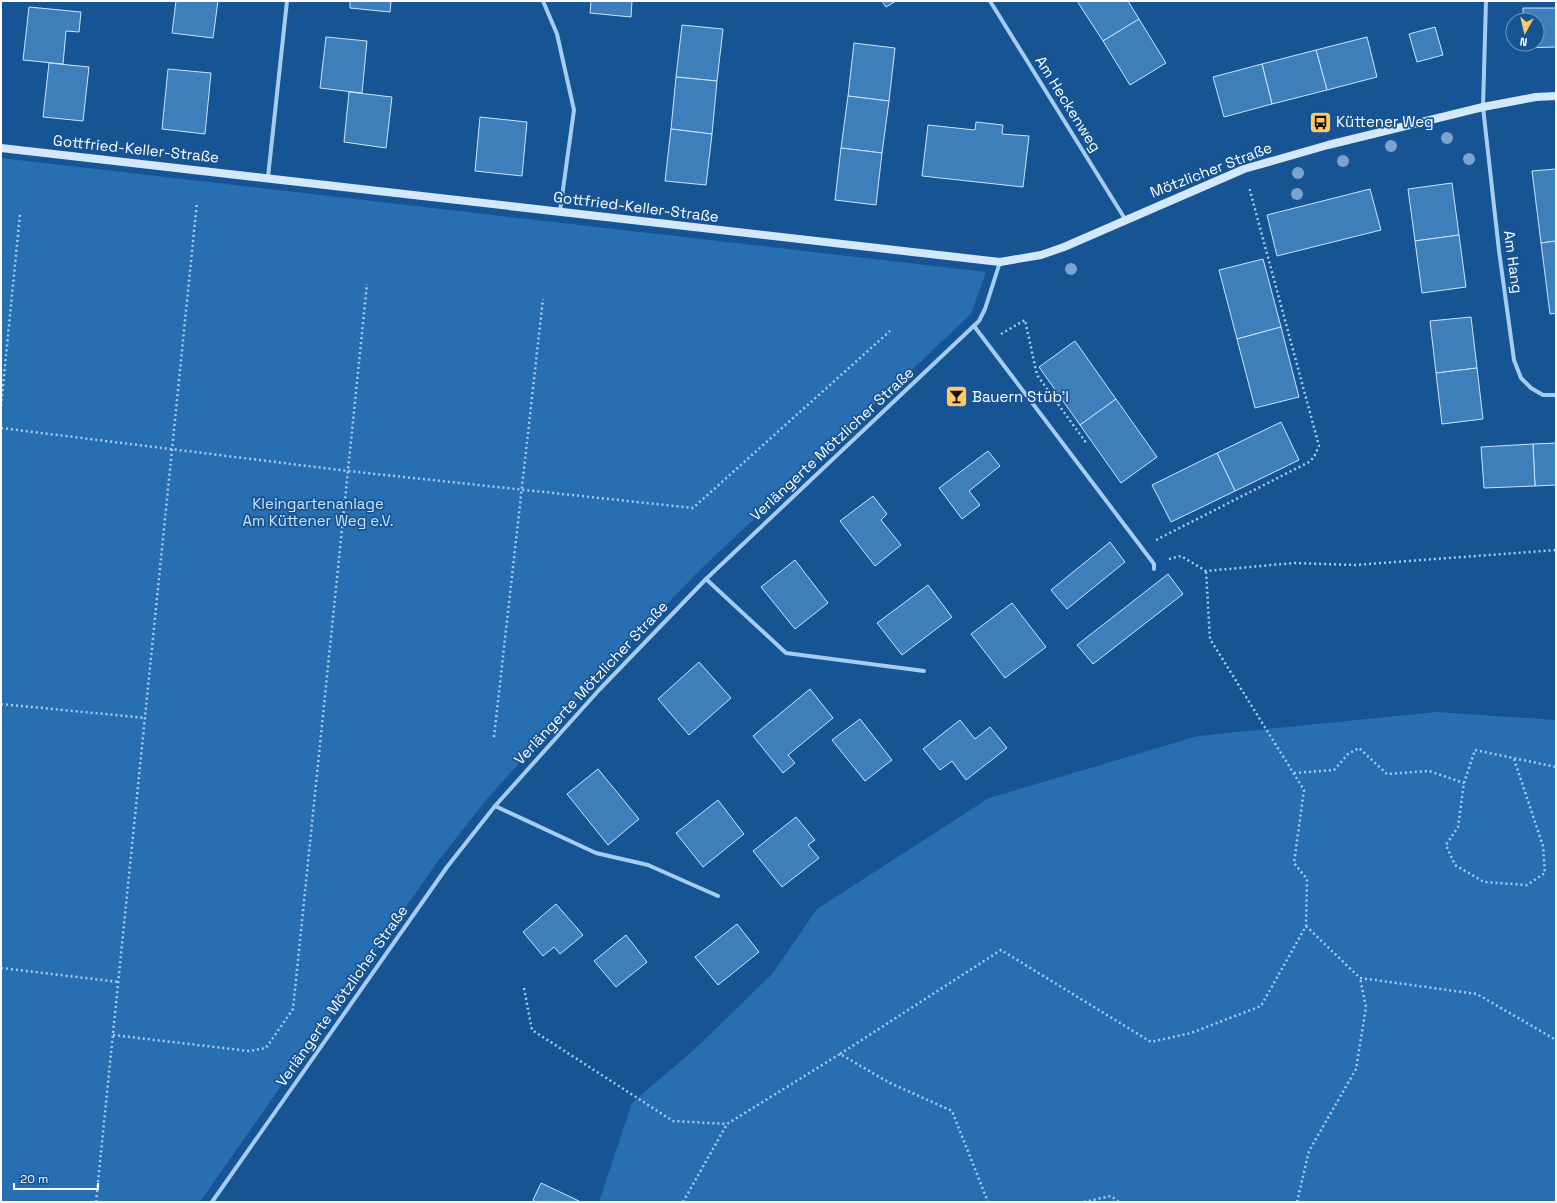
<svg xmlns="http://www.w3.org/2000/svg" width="1557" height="1203" font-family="'Space Grotesk',sans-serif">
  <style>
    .green { fill: #286fb2 }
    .building { fill: #3e7ebb; stroke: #cde5fc }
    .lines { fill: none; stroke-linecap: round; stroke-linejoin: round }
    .path { stroke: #a6ccf1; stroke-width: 2.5; stroke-dasharray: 2 3; stroke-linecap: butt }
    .street { stroke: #a6ccf1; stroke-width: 4 }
    .secondary { stroke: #d4e8fc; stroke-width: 8 }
    .tree { fill: #7ba4cd }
    .labels { text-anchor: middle; stroke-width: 3.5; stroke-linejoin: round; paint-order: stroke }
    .street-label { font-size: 15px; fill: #fff; stroke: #165494 }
    .poi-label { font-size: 15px; fill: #fff; stroke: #165494; text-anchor: start }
    .park-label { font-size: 15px; fill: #cde5fc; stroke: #165494 }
  </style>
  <rect width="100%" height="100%" fill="#165494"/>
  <!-- green -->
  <g class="green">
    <polygon points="1,158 986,272 971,314 699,571 591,683 487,799 438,861 200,1202 1,1202"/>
    <polygon points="1436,712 1556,720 1556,1202 599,1202 632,1103 697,1047 772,974 817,909 989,798 1198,736"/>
  </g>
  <!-- building -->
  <g class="building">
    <polygon points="176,1 218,1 213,38 172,33"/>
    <polygon points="350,1 391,1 390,12 350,8"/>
    <polygon points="591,1 632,1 631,17 590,13"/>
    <polygon points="882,1 896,1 886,7"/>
    <polygon points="1077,1 1128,1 1139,19 1103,41"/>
    <polygon points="29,7 81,12 79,32 66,31 63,64 23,60"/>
    <polygon points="1523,8 1556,8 1556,47 1523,48 1523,44 1537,44 1537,20 1523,20"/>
    <polygon points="1139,19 1166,63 1130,85 1103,41"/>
    <polygon points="682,25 723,29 717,81 676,77"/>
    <polygon points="1435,27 1443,55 1417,62 1409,34"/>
    <polygon points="326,37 367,41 362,93 320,88"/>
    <polygon points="1367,37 1377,77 1327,90 1316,50"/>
    <polygon points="854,43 895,48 889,101 848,96"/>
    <polygon points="1316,50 1327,90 1272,104 1262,64"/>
    <polygon points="49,63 89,67 83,121 43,117"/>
    <polygon points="1262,64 1272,104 1224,117 1213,77"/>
    <polygon points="168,69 211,73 205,134 162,129"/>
    <polygon points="676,77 717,81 712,134 671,129"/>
    <polygon points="349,92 392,97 386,148 344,142"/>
    <polygon points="848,96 889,101 882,153 841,148"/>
    <polygon points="480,117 527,122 522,176 475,171"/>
    <polygon points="976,122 1003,125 1002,134 1029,136 1023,187 922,176 928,125 975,130"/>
    <polygon points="671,129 712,134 706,185 665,181"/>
    <polygon points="841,148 882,153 876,205 835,200"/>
    <polygon points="1556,169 1556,241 1541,243 1532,171"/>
    <polygon points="1452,183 1459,235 1415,241 1408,189"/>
    <polygon points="1370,189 1381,230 1277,256 1267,215"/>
    <polygon points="1459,235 1466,287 1422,293 1415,241"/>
    <polygon points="1556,241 1556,313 1550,314 1541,243"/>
    <polygon points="1263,259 1281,327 1237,339 1219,270"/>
    <polygon points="1471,317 1477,368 1436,373 1430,321"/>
    <polygon points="1281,327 1299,397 1255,408 1237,339"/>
    <polygon points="1075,341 1116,399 1080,425 1039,367"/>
    <polygon points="1477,368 1483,419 1442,424 1436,373"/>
    <polygon points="1116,399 1157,457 1121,483 1080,425"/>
    <polygon points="1281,422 1299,460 1235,491 1217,453"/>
    <polygon points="1556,443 1556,485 1535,486 1533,444"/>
    <polygon points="1533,444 1535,486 1484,488 1481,447"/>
    <polygon points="988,451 1000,466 969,491 980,505 962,519 939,488"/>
    <polygon points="1217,453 1235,491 1171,522 1152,485"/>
    <polygon points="873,496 887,514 881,520 901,545 875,566 840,521"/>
    <polygon points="1110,542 1125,562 1067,609 1051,590"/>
    <polygon points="795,560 828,603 795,629 761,587"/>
    <polygon points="1168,574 1183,594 1093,664 1077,645"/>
    <polygon points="928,585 952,617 902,655 877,623"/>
    <polygon points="1012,603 1046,647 1005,678 971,634"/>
    <polygon points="699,662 731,698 689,735 658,699"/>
    <polygon points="810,689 833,718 788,755 795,763 783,773 753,736"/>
    <polygon points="860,719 892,760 865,781 832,740"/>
    <polygon points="960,720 975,739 990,727 1007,748 966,780 952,761 940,770 923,749"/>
    <polygon points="598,769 639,819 608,845 567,794"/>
    <polygon points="718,800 744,834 703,867 676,833"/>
    <polygon points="796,817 815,840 808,845 819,858 782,887 753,851"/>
    <polygon points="556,904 583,935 560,954 554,947 543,956 523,932"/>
    <polygon points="737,924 759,952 718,985 695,957"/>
    <polygon points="626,935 647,962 616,987 594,961"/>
    <polygon points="541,1183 579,1201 578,1202 536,1202 533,1200"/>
  </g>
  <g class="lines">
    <!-- path -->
    <g class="path">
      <polyline points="1001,334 1025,320 1037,375 1087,444"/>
      <polyline points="1,406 20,214"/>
      <polyline points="1,428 348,471 693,508 890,331"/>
      <polyline points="1156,540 1309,462 1314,457 1319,446 1249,187"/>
      <polyline points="1169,559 1181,556 1206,571 1294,563 1355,565 1556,550"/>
      <polyline points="1,704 146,718"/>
      <polyline points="494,737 543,299"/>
      <polyline points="1514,759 1543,846 1545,873 1527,885 1484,882 1455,865 1446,845 1458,827 1464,783 1475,750 1556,767"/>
      <polyline points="1294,773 1334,770 1348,754 1359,748 1387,774 1429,771 1464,783"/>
      <polyline points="1306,926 1360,978 1477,994 1556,1040"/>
      <polyline points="1,968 119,982"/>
      <polyline points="524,988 532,1030 673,1121 727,1124"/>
      <polyline points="113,1035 249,1051 266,1048 293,1009 367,284"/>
      <polyline points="840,1054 1001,950 1151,1042 1191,1033 1261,1006 1306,926 1307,879 1294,863 1304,790 1210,639 1206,571"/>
      <polyline points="96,1202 197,202"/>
      <polyline points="683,1202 727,1124 840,1054 890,1083 952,1111 988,1202"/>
      <polyline points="1084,1202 1111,1196 1119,1202"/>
      <polyline points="1297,1202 1309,1151 1356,1069 1366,1007 1360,978"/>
    </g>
    <!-- street -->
    <g class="street">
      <polyline points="543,1 557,34 574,110 560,211"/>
      <polyline points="990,1 1125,219"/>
      <polyline points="1486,1 1483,107 1499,251 1514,360 1521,378 1531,388 1543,395 1556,395"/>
      <polyline points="268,177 287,1"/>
      <polyline points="974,326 1154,564 1154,569"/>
      <polyline points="706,579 786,653 924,671"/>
      <polyline points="495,806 596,853 648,865 718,896"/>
      <polyline points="212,1202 447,867 495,806 599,690 706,579 979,321 985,309 1000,262"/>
    </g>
    <!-- secondary -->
    <polyline class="secondary" points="1,148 1000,262 1041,255 1064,247 1244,169 1328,145 1483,107 1536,97 1556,96"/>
  </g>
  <!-- trees -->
  <g class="tree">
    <circle cx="1447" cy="138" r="6"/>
    <circle cx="1391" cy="146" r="6"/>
    <circle cx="1469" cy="159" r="6"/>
    <circle cx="1343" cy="161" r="6"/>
    <circle cx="1298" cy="173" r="6"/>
    <circle cx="1297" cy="194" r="6"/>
    <circle cx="1071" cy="269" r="6"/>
  </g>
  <!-- icons -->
  <defs>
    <symbol id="bus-square" viewBox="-11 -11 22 22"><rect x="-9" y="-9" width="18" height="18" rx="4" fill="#ffc966" stroke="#165494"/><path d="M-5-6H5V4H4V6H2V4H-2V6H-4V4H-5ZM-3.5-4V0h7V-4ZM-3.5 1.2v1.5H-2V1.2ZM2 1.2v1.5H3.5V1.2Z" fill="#111"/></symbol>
    <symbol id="bar-square" viewBox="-11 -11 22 22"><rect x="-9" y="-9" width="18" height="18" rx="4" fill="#ffc966" stroke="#165494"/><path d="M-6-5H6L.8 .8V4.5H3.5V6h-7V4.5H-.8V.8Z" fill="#111"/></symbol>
  </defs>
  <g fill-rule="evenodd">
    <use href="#bus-square" x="1308" y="110" width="25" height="25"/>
    <use href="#bar-square" x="944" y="384" width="25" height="25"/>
  </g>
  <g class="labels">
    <!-- street labels -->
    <g class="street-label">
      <text transform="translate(1068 104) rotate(58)" y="5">Am Heckenweg</text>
      <text transform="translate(136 149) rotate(6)" y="5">Gottfried-Keller-Straße</text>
      <text transform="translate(1211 170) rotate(-21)" y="5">Mötzlicher Straße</text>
      <text transform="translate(636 207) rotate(7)" y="5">Gottfried-Keller-Straße</text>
      <text transform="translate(1513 262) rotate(82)" y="5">Am Hang</text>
      <text transform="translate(832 444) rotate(-43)" y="5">Verlängerte Mötzlicher Straße</text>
      <text transform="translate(591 683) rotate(-47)" y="5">Verlängerte Mötzlicher Straße</text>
      <text transform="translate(342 996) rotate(-55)" y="5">Verlängerte Mötzlicher Straße</text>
    </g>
    <!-- poi labels -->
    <g class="poi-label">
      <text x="1336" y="127">Küttener Weg</text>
      <text x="972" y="402">Bauern Stüb'l</text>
    </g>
    <!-- park labels -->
    <g class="park-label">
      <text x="318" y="509">Kleingartenanlage<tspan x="318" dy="17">Am Küttener Weg e.V.</tspan></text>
    </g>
  </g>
  <!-- border -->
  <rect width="1557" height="1203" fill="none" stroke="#ffffff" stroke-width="4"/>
  <!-- north arrow -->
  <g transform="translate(1525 32) rotate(188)"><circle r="19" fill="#165494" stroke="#7398bf"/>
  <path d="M0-3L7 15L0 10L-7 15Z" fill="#ffc966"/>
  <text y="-6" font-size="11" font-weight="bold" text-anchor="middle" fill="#ffffff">N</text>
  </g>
  <!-- scale -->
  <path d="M14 1183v6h84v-6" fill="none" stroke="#ffffff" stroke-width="2"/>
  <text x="20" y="1183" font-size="12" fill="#ffffff" stroke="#165494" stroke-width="3" paint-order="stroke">20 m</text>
</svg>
